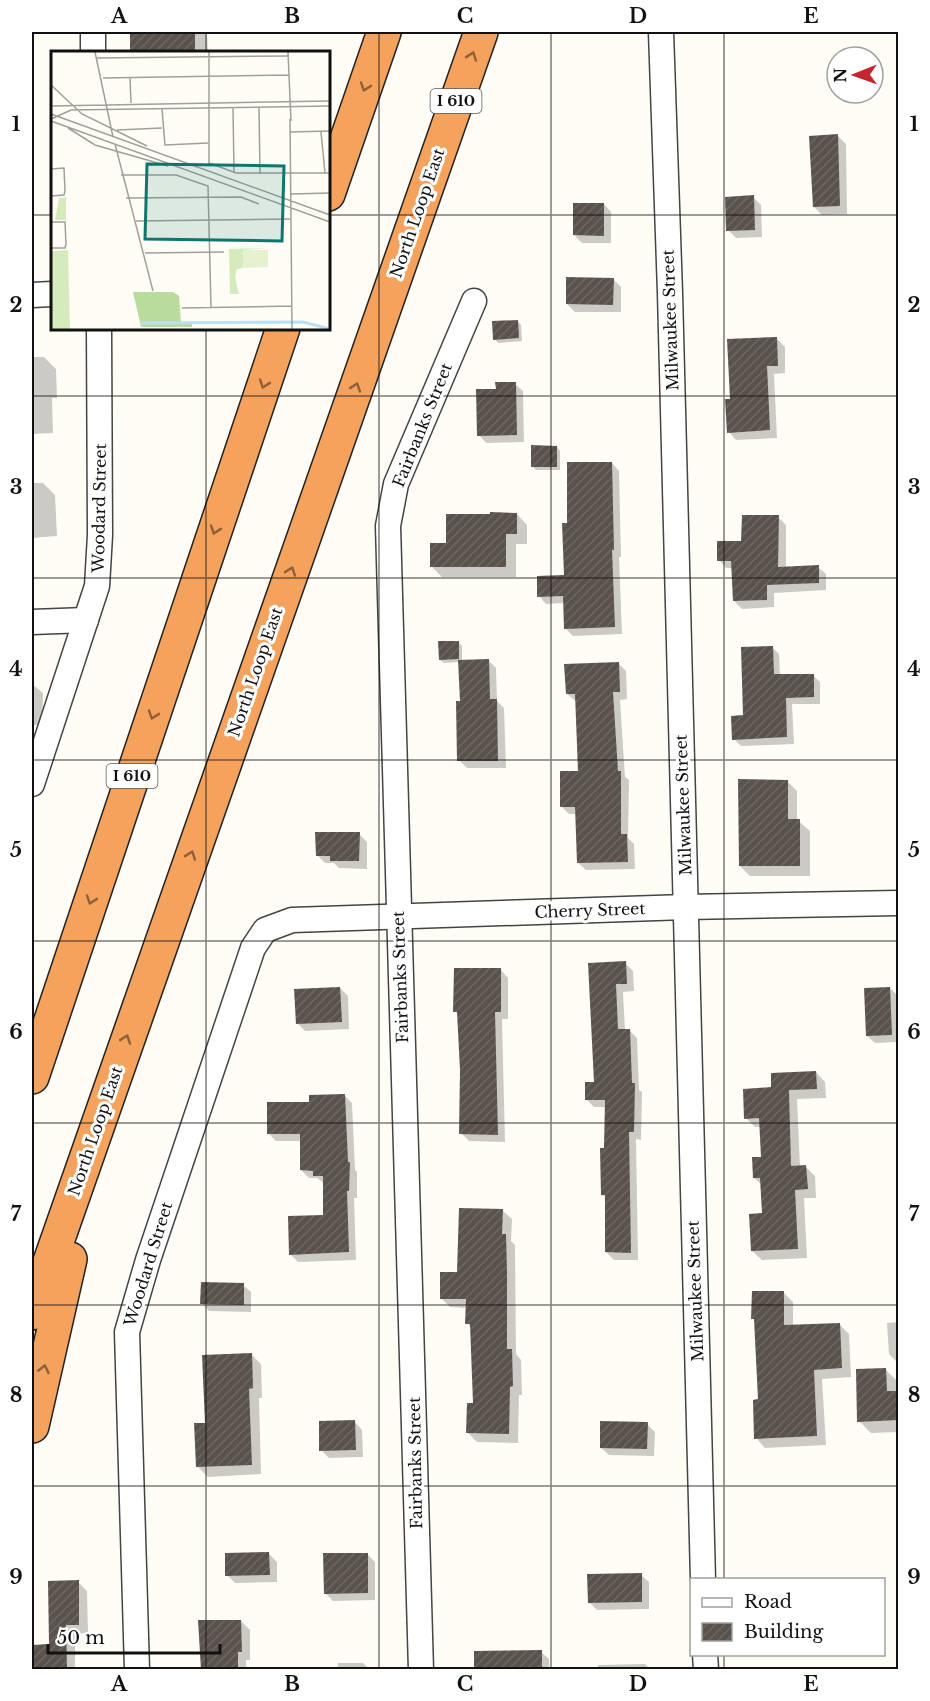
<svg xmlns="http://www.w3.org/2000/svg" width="930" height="1701" font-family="'Libre Baskerville',serif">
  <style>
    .shadow { fill: #0003 }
    .building { fill: url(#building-hatch) }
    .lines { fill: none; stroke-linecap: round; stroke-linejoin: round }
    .minor-casing { stroke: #444; stroke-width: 27 }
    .highway-casing { stroke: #222; stroke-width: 36 }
    .minor { stroke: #fff; stroke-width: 24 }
    .highway { stroke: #f5a25d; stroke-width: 33 }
    .oneway { stroke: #8e613b }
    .grid { fill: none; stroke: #111; stroke-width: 1.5; stroke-opacity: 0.55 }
    .labels { text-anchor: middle; stroke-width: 6; stroke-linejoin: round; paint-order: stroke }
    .shield { fill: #fff; stroke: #585858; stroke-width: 1.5 }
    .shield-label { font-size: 15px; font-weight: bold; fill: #111 }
    .street-label { font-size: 16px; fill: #111; stroke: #fff }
    .inset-river { fill: none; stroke: #b9e0f7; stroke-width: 3 }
    .inset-road { fill: none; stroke: #a09f9a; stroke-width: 1.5 }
    .view { fill: #0f766e; fill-opacity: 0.15; stroke: #0f766e; stroke-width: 3 }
    .inset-edge { fill: none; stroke: #111; stroke-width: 3 }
    .neatline { fill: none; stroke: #111; stroke-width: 2 }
    .grid-label { font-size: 20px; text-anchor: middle; font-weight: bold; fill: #111 }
  </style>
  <defs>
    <pattern id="building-hatch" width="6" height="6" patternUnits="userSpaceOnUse" patternTransform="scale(1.5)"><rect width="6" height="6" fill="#5a524d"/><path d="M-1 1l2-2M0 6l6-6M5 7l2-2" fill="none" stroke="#6d6662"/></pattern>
  </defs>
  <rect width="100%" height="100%" fill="#fffdf5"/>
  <!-- shadow -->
  <g class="shadow">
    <polygon points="131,32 207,32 208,52 132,52"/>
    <polygon points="838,136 846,144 847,214 822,215 814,207"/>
    <polygon points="753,197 761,205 762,237 736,238 728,230"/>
    <polygon points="604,204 611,212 611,243 582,243 574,235"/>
    <polygon points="613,279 621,287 621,312 575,312 567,304"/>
    <polygon points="517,321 521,325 522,341 498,343 495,339"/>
    <polygon points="777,339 785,347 785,373 774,374 777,438 736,440 729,432 731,400"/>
    <polygon points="32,357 44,357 56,369 57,398 52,398 53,433 32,434"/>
    <polygon points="515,384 523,391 524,442 486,443 479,435"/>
    <polygon points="557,447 560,451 560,470 536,470 532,466"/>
    <polygon points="612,463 619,471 621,557 619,557 622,634 573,636 566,629 564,603 546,604 539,596 566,576"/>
    <polygon points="32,483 43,483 55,495 57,536 32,538"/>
    <polygon points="517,514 527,525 527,544 516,544 516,577 442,577 431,566 447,545"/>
    <polygon points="778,517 786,525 786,568 818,567 826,574 826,590 774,593 774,607 742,609 734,601 733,568 726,568 719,560"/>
    <polygon points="458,642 462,646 462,662 488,660 496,668 497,701 504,708 506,768 467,768 459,760 461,703 460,662 444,663 440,660"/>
    <polygon points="772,647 779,654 780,676 813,675 820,682 820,704 792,704 794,744 741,746 734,739"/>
    <polygon points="618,663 626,671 627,699 620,700 625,777 629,780 628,838 634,844 635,869 586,870 578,863 577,814 569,814 561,806 580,772 577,702 567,694"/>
    <polygon points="32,684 43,693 42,725 32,725"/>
    <polygon points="787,781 797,791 797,820 810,831 810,876 750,876 740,866"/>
    <polygon points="359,834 367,842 367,869 339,868 334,863 325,863 317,855"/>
    <polygon points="625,963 633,971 634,991 623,992 625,1030 629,1030 637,1038 639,1090 642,1092 641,1140 636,1139 638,1260 614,1260 606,1252 606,1198 602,1194 606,1107 594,1107 586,1099 595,1084 590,964"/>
    <polygon points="501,970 508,978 508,1019 502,1019 505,1142 469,1141 461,1133 462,1070 459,1015 455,1011"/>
    <polygon points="340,988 348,996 349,1029 305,1031 297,1023"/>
    <polygon points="890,988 898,996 898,1042 875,1043 867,1036"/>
    <polygon points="816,1072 825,1082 826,1098 797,1099 800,1167 806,1167 815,1176 816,1198 804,1198 807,1258 762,1260 752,1251 763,1214 762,1185 754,1178 762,1158 760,1127 755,1127 746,1118 773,1089"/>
    <polygon points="344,1095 352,1103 355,1170 357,1172 357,1198 354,1198 356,1260 298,1262 290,1254 324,1216 324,1183 317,1178 309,1178 301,1170 302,1141 276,1141 268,1133 311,1103"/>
    <polygon points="502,1210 512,1219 511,1241 515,1245 516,1354 521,1360 522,1395 519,1395 518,1443 477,1442 468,1433 474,1405 472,1329 467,1323 467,1308 450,1307 441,1298"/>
    <polygon points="243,1285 251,1292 251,1312 209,1311 202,1303"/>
    <polygon points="784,1293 793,1302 793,1326 839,1324 849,1334 851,1377 822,1379 826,1445 765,1448 756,1438 760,1401 756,1322 753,1318"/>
    <polygon points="898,1322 898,1362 897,1362 889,1354 887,1323"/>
    <polygon points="251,1354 261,1364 262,1398 259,1398 261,1474 208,1477 198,1467 206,1424"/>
    <polygon points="885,1369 897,1381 898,1432 871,1433 859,1421"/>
    <polygon points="355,1422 362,1430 363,1457 329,1458 321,1450"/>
    <polygon points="647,1424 655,1432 654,1456 609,1455 601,1448"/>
    <polygon points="269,1554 277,1562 277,1582 235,1583 227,1575"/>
    <polygon points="367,1554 375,1562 375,1600 333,1601 325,1593"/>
    <polygon points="641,1575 649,1582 649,1609 597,1610 589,1602"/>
    <polygon points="78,1582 87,1591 88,1633 75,1634 75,1670 32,1670 32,1646 50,1646"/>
    <polygon points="241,1621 250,1630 250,1660 246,1660 246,1670 202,1670"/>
    <polygon points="541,1652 549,1659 549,1670 476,1670"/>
    <polygon points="338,1663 363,1663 370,1670 338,1670"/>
    <polygon points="645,1664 651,1670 598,1670 598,1665"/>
  </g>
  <!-- building -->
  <g class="building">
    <rect x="130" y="32" width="65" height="20"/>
    <polygon points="838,134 840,206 813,207 809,136"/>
    <polygon points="754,195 755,230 726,231 725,197"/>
    <polygon points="573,203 604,203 604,236 573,235"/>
    <polygon points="566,277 614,278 613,305 566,304"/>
    <polygon points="518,320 519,338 493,340 492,321"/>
    <polygon points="777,337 778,366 767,366 770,430 727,433 725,399 730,399 727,339"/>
    <polygon points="495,382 516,382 517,435 477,436 476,389 496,389"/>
    <polygon points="531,445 557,446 557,467 531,467"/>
    <polygon points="567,462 612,462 614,550 612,550 615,627 564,629 563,596 537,597 537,576 564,575 562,523 567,523"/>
    <polygon points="490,512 517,513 517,534 506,534 506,567 430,567 430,543 446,543 446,514 490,514"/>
    <polygon points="742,515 779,515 778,567 819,565 819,583 767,585 767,600 733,601 731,561 717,561 717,541 741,541"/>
    <polygon points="438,641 459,641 459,659 439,660"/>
    <polygon points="773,646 774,674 814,674 814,697 786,698 787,737 732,740 731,716 743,715 741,647"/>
    <polygon points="489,659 490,699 497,699 498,761 457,761 456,701 460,701 458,660"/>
    <polygon points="619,662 620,692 613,692 618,771 621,771 621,834 627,834 628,862 577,863 575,807 560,807 560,771 578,771 575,694 566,694 564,664"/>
    <polygon points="738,779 788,780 788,819 800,819 800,866 739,866"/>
    <polygon points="315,832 360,832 359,861 330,861 330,856 316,856"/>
    <polygon points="626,961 627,984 616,984 618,1029 630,1029 632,1083 635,1083 634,1132 629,1132 631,1253 605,1252 605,1195 601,1195 600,1148 604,1148 605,1100 585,1100 585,1082 594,1082 588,963"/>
    <polygon points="454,968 501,968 501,1012 495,1012 498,1135 459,1134 460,1070 457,1012 453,1012"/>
    <polygon points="340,987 342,1022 296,1024 294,989"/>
    <polygon points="890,987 892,1035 866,1036 864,988"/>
    <polygon points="816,1071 817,1089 789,1090 791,1166 806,1165 808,1189 795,1190 798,1249 751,1251 749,1214 762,1213 760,1178 753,1178 752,1157 761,1157 759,1118 744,1119 743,1089 771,1087 771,1073"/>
    <polygon points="345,1094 348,1162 350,1162 349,1191 347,1191 349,1252 289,1255 288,1216 323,1215 323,1176 313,1176 313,1171 300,1170 300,1134 267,1134 267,1102 309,1102 309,1095"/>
    <polygon points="459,1208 503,1209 502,1234 506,1234 507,1272 507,1349 512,1349 513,1386 510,1387 509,1434 466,1433 467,1403 473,1403 470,1324 465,1324 466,1299 440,1299 440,1272 457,1272"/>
    <polygon points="201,1282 244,1283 244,1305 200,1304"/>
    <polygon points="752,1291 784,1291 784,1325 840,1323 842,1368 814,1370 817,1436 754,1439 753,1400 758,1399 754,1319 751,1319"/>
    <polygon points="252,1353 253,1388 249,1389 252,1465 196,1467 194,1423 205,1423 202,1355"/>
    <polygon points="886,1368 887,1391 898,1391 898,1420 857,1422 856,1369"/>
    <polygon points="355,1420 356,1450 319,1451 319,1421"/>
    <polygon points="600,1421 648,1422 647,1449 600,1448"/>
    <polygon points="269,1552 270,1575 225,1576 225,1553"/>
    <polygon points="323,1553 368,1553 368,1593 324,1594"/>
    <polygon points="642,1573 642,1602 588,1603 587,1574"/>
    <polygon points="79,1580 79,1625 66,1625 67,1670 32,1670 32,1645 49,1644 48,1581"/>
    <polygon points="198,1620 241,1620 242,1652 238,1652 238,1670 201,1670"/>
    <polygon points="542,1650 542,1670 474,1670 474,1651"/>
  </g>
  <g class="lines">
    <defs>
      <g id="minor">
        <polyline points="93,32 93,52"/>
        <polyline points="661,32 670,293 703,1580"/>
        <polyline points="32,295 52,294"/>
        <polyline points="32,622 86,620"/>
        <polyline points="32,784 97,586 100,535 99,328"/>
        <polyline points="705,1654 706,1670"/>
        <polyline points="137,1670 127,1332 148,1260 253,948 265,930 292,920 686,907 898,903"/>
        <polyline points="421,1670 388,526 396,484 474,301"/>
      </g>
      <g id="highway">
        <polyline points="328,194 384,32"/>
        <polyline points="32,1077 283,328"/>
        <polyline points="32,1313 481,32"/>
        <polyline points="32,1426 70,1259"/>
      </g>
    </defs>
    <!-- minor casing -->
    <use href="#minor" class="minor-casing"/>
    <!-- highway casing -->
    <use href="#highway" class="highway-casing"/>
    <!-- minor -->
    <use href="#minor" class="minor"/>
    <!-- highway -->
    <use href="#highway" class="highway"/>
  </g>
  <!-- one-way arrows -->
  <defs><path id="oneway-chevron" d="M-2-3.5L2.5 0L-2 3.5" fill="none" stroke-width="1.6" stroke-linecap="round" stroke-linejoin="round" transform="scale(1.5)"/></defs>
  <g class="oneway">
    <use href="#oneway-chevron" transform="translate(472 56) rotate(-71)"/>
    <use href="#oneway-chevron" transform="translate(365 87) rotate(109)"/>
    <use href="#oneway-chevron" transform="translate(264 384) rotate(109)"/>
    <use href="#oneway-chevron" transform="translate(356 387) rotate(-71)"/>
    <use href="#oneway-chevron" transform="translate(215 530) rotate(109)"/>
    <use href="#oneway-chevron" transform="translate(291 571) rotate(-71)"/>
    <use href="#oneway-chevron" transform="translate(153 715) rotate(109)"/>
    <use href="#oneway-chevron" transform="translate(191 855) rotate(-71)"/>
    <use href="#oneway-chevron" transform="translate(91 900) rotate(109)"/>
    <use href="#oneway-chevron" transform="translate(126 1039) rotate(-71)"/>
    <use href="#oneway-chevron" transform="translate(44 1369) rotate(-77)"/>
  </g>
  <!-- grid -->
  <path class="grid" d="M206,32v20M379,32v1638M551,32v1638M724,32v1548M32,215h20M328,215h570M206,328v1342M32,396h866M32,578h866M32,760h866M32,941h866M32,1123h866M32,1305h866M32,1486h866M724,1654v16"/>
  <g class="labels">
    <!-- shield labels -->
    <g class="shield">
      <rect x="430.5" y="89" width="51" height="24" rx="4.5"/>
      <rect x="106.5" y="764" width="51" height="24" rx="4.5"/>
    </g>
    <g class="shield-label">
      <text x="456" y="106">I 610</text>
      <text x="132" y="781">I 610</text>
    </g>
    <!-- street labels -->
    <g class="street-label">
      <text transform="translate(417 213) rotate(-71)" y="6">North Loop East</text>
      <text transform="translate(670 320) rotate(-92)" y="6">Milwaukee Street</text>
      <text transform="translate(422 425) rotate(-68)" y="6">Fairbanks Street</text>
      <text transform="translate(99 508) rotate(-89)" y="6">Woodard Street</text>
      <text transform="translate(255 672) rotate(-71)" y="6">North Loop East</text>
      <text transform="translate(683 805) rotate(-92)" y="6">Milwaukee Street</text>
      <text transform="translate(590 910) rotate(-2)" y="6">Cherry Street</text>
      <text transform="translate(400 977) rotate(-92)" y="6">Fairbanks Street</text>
      <text transform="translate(95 1131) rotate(-71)" y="6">North Loop East</text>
      <text transform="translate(148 1264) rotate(-73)" y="6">Woodard Street</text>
      <text transform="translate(695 1291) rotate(-92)" y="6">Milwaukee Street</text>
      <text transform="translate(415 1463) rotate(-91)" y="6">Fairbanks Street</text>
    </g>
  </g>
  <!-- overview -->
  <g transform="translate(51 51)">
    <rect width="279" height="279" fill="#fffdf5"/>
    <path d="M15,146v23h-11l4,-22zM217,197l-25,2v18l-6,1 -2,8 4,17h-9l-1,-45zM17,199l2,79h-19v-78z" fill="#d5ebbd"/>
    <path d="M82,241h40l6,4 2,26h11v5h-51z" fill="#b9dc9c"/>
    <path d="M192,199h25v17l-25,1z" fill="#e6f2cf"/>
    <path class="inset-river" d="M90,272l162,-1 27,7"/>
    <path class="inset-road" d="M44,1l18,85M158,1v111l27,10h94M237,1l3,69M46,7l192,-2M52,27l186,-3M79,27l1,25M0,34l31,29 65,32M0,55l279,-5M182,57l1,64M208,57l1,66M111,58l3,36 43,-2M0,63l279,101M0,68l20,-9 259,-4M239,68l2,210M0,70l279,101M17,77l27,17 73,21M66,79l45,-2M239,81l40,-1M270,81l4,41M64,93l38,147M0,118l13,-1 1,23 -1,4 -13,1M70,124h55l32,11 3,122M240,143l39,-1M75,147l115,-1 18,7M85,170l154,-2M0,171h14l1,22 -1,4h-14M94,202l79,-1M131,257l110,-2"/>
    <path class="view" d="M96,113l137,2 -2,75 -137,-2z"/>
    <rect width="279" height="279" class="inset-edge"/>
  </g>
  <!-- border -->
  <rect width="930" height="1701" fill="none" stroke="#ffffff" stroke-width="66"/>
  <!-- legend -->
  <rect x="690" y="1578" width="195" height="78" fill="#ffffff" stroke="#a0a0a0" stroke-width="1.5"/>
  <rect x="702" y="1598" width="30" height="9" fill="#ffffff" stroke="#a0a0a0" stroke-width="1.5"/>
  <text x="744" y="1608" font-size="18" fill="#111111">Road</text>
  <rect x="702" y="1623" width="30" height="18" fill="url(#building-hatch)" stroke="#a0a0a0" stroke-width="1.5"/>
  <text x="744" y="1638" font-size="18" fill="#111111">Building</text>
  <!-- north arrow -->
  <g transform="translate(855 75) rotate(269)"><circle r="28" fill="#ffffff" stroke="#a0a0a0" stroke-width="1.5"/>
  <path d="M0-4.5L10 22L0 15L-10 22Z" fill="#c4262e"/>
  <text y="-9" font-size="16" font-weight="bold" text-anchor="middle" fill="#111111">N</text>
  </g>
  <!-- scale -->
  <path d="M48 1644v9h172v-9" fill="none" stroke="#111111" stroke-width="3"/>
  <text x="57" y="1644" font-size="18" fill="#111111" stroke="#ffffff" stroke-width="4.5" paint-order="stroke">50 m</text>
  <rect x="33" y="33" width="864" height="1635" class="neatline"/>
  <g class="grid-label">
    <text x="119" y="23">A</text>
    <text x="292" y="23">B</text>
    <text x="465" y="23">C</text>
    <text x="638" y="23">D</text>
    <text x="811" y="23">E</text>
    <text x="16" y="131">1</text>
    <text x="914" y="131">1</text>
    <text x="16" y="312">2</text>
    <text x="914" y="312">2</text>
    <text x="16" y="494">3</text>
    <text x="914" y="494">3</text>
    <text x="16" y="676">4</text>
    <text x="914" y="676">4</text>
    <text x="16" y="857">5</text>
    <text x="914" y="857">5</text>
    <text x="16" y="1039">6</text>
    <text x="914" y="1039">6</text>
    <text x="16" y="1221">7</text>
    <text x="914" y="1221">7</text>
    <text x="16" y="1402">8</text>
    <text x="914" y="1402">8</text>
    <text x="16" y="1584">9</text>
    <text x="914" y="1584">9</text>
    <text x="119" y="1691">A</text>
    <text x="292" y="1691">B</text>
    <text x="465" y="1691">C</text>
    <text x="638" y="1691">D</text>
    <text x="811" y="1691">E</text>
  </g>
</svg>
